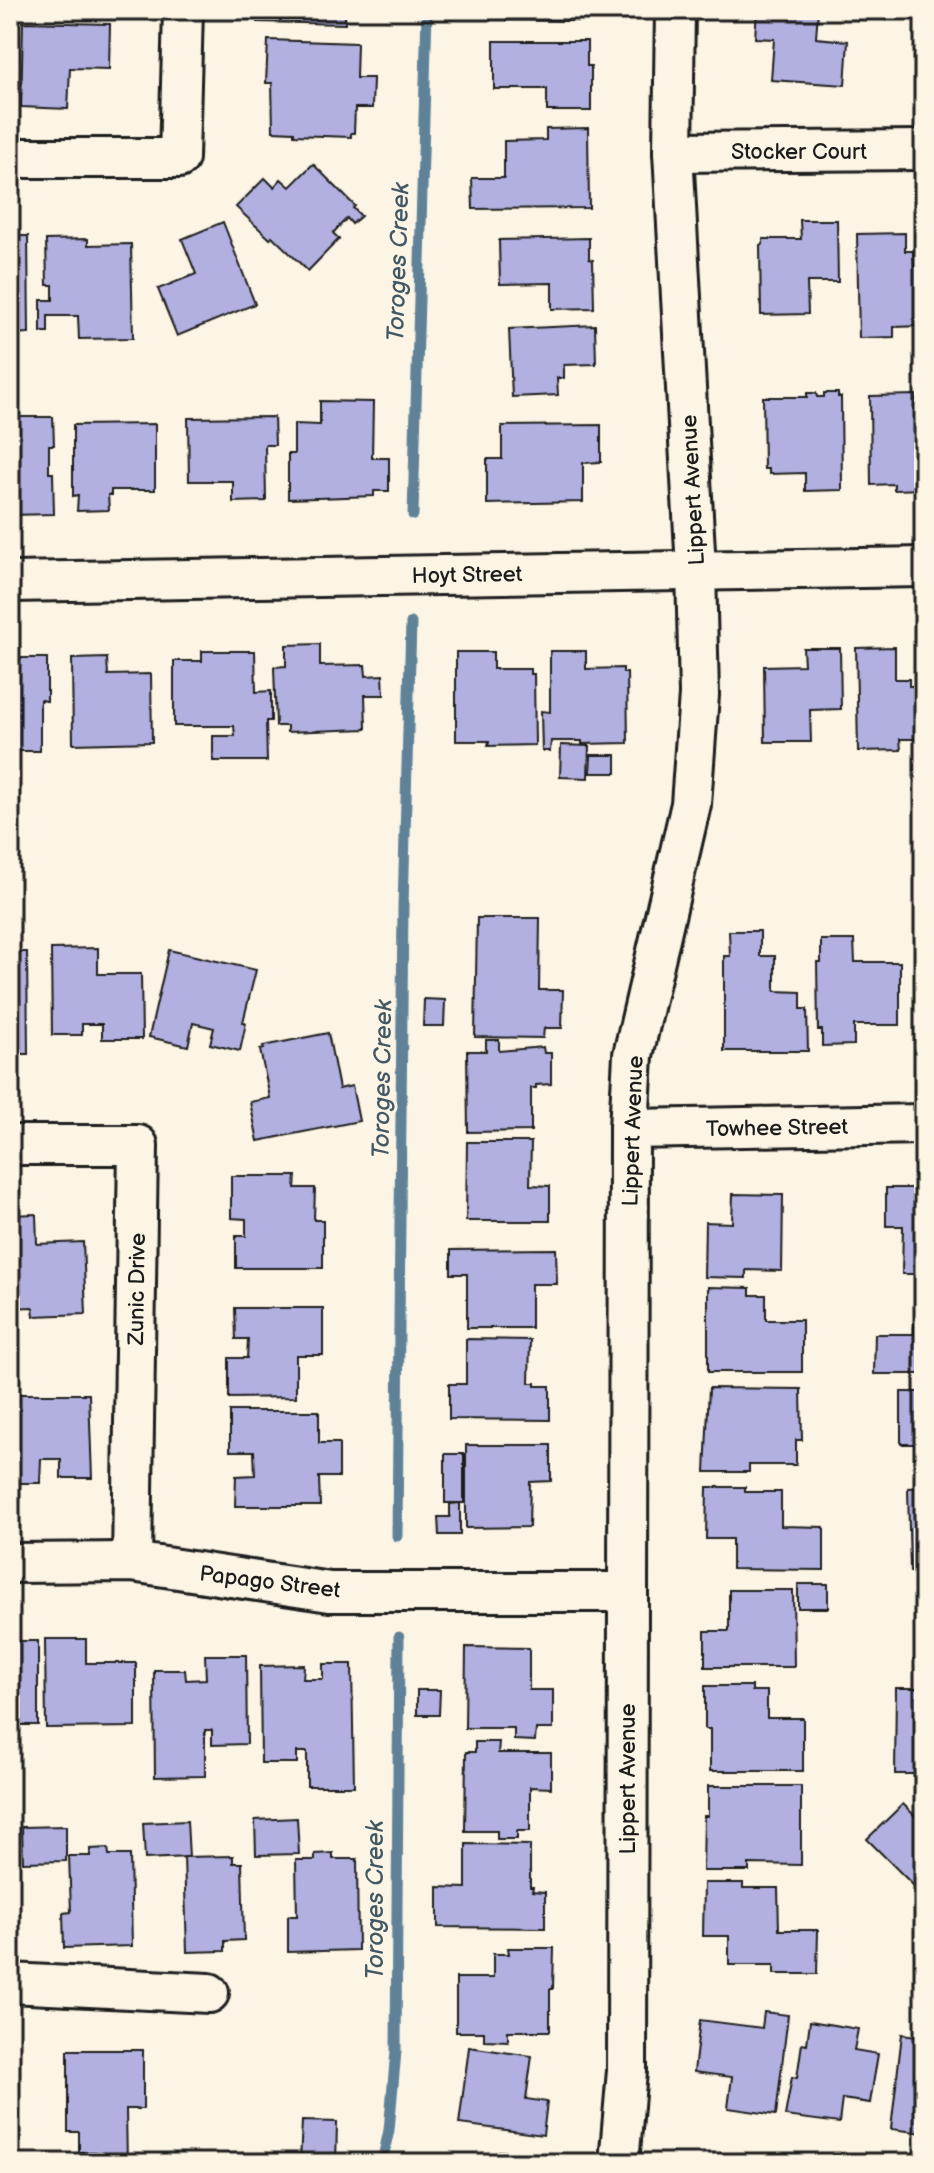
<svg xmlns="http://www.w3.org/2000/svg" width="934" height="2173" font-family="'Balsamiq Sans',sans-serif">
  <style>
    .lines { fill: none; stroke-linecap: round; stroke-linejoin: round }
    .stream { stroke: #5e8298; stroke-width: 11 }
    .building { fill: #b2b0e1; stroke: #1c1c1c; stroke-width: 2 }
    .minor-casing { stroke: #1c1c1c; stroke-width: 44 }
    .minor { stroke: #fcf5e5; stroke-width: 38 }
    .labels { text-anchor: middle; stroke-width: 6; stroke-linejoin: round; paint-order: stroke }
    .street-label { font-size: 22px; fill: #1c1c1c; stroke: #fcf5e5 }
    .water-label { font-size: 24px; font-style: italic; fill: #425864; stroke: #fcf5e5 }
  </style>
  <rect width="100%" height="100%" fill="#fcf5e5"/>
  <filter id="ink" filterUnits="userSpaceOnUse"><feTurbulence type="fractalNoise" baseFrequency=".0125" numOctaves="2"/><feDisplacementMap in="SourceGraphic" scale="16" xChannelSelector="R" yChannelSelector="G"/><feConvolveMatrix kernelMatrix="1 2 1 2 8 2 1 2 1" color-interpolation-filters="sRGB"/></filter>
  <g filter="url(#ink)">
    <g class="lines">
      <!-- stream -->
      <g class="stream">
        <polyline points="413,515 427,10"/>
        <polyline points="397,1536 403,906 411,623"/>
        <polyline points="382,2163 389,2130 396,2051 399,1637"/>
      </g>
    </g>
    <!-- building -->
    <g class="building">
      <polygon points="257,10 345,10 345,24 257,22"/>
      <polygon points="477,10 586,10 585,21 506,20 506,15 477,14"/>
      <polygon points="757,10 818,10 816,38 848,41 845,85 771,80 774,39 755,38"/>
      <polygon points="23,22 110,24 109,69 70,68 68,109 21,107"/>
      <polygon points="268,40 357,43 356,78 373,78 372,108 355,108 354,133 351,133 351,137 294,135 294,132 273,131 272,83 266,83"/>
      <polygon points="494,41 587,41 587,66 591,66 591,111 547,111 547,89 494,89"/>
      <polygon points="588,128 589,208 473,209 472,178 504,178 504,141 546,140 546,129"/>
      <polygon points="313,164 355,206 353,208 361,216 352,224 347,218 333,233 339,239 308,271 272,236 270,239 236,207 265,178 274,187 281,179 290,187"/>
      <polygon points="800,220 837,220 838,282 807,282 808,314 761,315 760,245 763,244 763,239 801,239"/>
      <polygon points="223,222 255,304 177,336 158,289 196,274 182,239"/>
      <polygon points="905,233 905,251 913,251 914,266 924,265 924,326 894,327 894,337 859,338 857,234"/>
      <polygon points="10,236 28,236 29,333 10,334"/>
      <polygon points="589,238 589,259 593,260 594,308 552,309 552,283 500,284 499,240"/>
      <polygon points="88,239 88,245 131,244 133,338 79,339 78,316 48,316 48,332 41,332 41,300 53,300 53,285 47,285 46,240"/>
      <polygon points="595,325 596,364 564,365 564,378 557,378 558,395 512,397 509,329"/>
      <polygon points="807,393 816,393 817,397 824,397 824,393 838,393 838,397 841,397 842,490 805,491 805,473 769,474 769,469 764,469 763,397 807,397"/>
      <polygon points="916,395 917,447 924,447 924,489 894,490 894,484 871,485 870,396"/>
      <polygon points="320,401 373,402 372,458 389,458 389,491 374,491 374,496 288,499 288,454 294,454 294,424 320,425"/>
      <polygon points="10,417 53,417 54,445 49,445 49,473 53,473 54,514 10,515"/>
      <polygon points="274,417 275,445 265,445 266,501 233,502 233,481 189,481 188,418"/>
      <polygon points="155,424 155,490 111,490 111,495 108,495 109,510 77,511 78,495 73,496 73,425"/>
      <polygon points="601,425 601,462 583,463 583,502 487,504 487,459 502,459 502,426"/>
      <polygon points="320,644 320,666 365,665 366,676 383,675 384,695 365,695 366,729 287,732 287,726 276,726 274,667 286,666 286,645"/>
      <polygon points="895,647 895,679 909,679 909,686 924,686 924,739 900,739 901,750 858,751 856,648"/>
      <polygon points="803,648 840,648 841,709 810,710 811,742 765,742 764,666 804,665"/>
      <polygon points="202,651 255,651 256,692 271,691 271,721 266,721 267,761 213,761 213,736 235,736 234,726 174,726 174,661 202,661"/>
      <polygon points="550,651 586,651 586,669 623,668 623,673 627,673 628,743 582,744 582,741 551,741 550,751 542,751 541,711 550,712"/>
      <polygon points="456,652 493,652 493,669 530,669 530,674 534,674 535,745 488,746 489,741 456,741"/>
      <polygon points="10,658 47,658 47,701 40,700 40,751 16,751 16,755 10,755"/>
      <polygon points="107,658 108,675 151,674 152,742 73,744 72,659"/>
      <polygon points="561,745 589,746 588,778 560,777"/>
      <polygon points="591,755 616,755 616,773 590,773"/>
      <polygon points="477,918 540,918 539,990 563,990 562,1028 544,1028 543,1038 475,1037"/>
      <polygon points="729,931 760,931 760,956 775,956 775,991 801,992 801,1009 807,1009 808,1051 724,1051 724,956 730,956"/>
      <polygon points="821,940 854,940 855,962 900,962 900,1025 854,1025 854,1045 822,1046 822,1030 818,1030 817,962 821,962"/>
      <polygon points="98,948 98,974 141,974 142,1039 102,1039 102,1024 82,1024 82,1035 52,1035 51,949"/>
      <polygon points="169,950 256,970 243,1022 246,1023 240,1051 210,1044 214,1028 193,1023 188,1046 149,1037"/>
      <polygon points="10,952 27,952 28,1054 10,1054"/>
      <polygon points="424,999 445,1000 444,1026 423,1026"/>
      <polygon points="328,1033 339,1089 352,1086 359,1121 258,1141 250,1102 270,1098 260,1050 264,1049 263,1046"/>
      <polygon points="486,1040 499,1040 499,1051 543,1047 544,1053 551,1053 551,1084 536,1085 536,1088 531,1088 531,1131 468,1132 467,1051 486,1051"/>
      <polygon points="467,1142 531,1142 530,1185 550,1186 550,1221 466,1221"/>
      <polygon points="231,1176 296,1176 295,1188 315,1188 314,1220 323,1220 323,1268 236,1268 236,1236 246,1236 246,1219 231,1218"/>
      <polygon points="886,1188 924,1188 924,1274 902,1274 903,1226 886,1226"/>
      <polygon points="733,1194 783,1195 782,1271 746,1270 746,1278 704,1277 705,1222 732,1223"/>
      <polygon points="36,1214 37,1244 83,1242 86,1314 34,1316 33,1307 10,1308 10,1215"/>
      <polygon points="556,1249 557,1284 531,1284 531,1328 467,1328 467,1274 451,1274 451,1250"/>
      <polygon points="918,1284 924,1284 923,1374 874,1374 875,1334 914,1334 914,1323 918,1323"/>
      <polygon points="708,1287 750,1288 750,1295 766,1295 766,1320 802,1320 802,1372 708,1372"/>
      <polygon points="235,1308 323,1308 323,1355 296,1355 296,1397 229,1398 229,1358 247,1358 248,1339 236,1339"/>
      <polygon points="466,1339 530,1340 529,1383 535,1383 535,1386 550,1386 550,1420 449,1419 449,1384 466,1384"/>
      <polygon points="709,1388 801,1389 802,1440 796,1440 796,1465 749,1465 749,1472 705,1472"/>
      <rect x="901" y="1392" width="23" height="52"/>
      <polygon points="10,1394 89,1394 92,1478 61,1478 61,1459 41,1459 40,1483 10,1483"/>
      <polygon points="230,1411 319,1411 319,1443 339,1443 339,1477 319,1477 320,1506 235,1506 236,1476 255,1475 254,1451 230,1451"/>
      <polygon points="466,1445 551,1445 551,1481 530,1482 529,1527 466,1528"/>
      <rect x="445" y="1454" width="19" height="49"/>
      <polygon points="707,1487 745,1487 745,1492 781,1492 781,1526 824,1527 824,1570 732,1569 732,1539 706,1539"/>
      <polygon points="924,1487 924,1571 910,1572 908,1488"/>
      <polygon points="460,1503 460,1535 439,1535 438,1517 450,1517 450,1504"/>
      <rect x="798" y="1584" width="30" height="24"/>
      <polygon points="729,1590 793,1590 794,1667 705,1667 705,1631 729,1631"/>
      <rect x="922" y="1593" width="2" height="77"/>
      <polygon points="45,1639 86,1639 86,1663 136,1663 136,1727 46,1728"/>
      <rect x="10" y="1641" width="28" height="84"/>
      <polygon points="466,1647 529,1648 529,1690 553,1690 553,1729 536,1729 535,1741 514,1740 514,1728 465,1728"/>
      <polygon points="205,1655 246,1655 247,1744 212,1745 212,1730 205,1730 205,1776 155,1777 154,1670 185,1670 186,1680 206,1679"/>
      <polygon points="323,1664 352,1664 354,1786 307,1786 307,1752 297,1752 297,1763 261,1763 260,1666 304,1665 303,1679 323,1679"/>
      <polygon points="705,1686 752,1686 752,1691 767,1691 767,1718 803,1718 803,1771 710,1771 710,1729 705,1729"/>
      <polygon points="896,1688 924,1688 924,1774 895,1774"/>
      <polygon points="417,1690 440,1690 439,1715 417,1715"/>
      <polygon points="475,1742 499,1742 498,1753 551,1753 551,1788 530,1787 530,1831 517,1831 517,1839 497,1839 497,1831 465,1831 466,1752 475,1752"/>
      <polygon points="708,1786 801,1786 801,1865 749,1864 749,1871 703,1871 704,1816 708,1816"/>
      <polygon points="903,1804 924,1825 924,1896 867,1839"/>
      <polygon points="297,1818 299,1854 256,1855 255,1820"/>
      <polygon points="187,1821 189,1857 145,1859 143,1823"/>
      <polygon points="66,1826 66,1861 23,1862 22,1827"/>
      <polygon points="466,1844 530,1845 530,1887 533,1887 532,1891 545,1892 545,1928 438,1927 438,1887 466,1888"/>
      <polygon points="108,1848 109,1855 130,1855 132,1946 64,1948 63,1913 71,1912 69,1856 90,1856 90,1849"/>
      <polygon points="333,1853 333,1859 357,1859 358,1950 288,1952 288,1916 297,1916 296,1860 315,1860 315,1854"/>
      <polygon points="233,1856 233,1863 242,1863 244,1940 225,1941 225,1951 187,1952 184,1857"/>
      <polygon points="704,1883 743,1883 743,1888 778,1888 779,1930 818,1930 817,1974 774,1974 774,1965 729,1965 729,1936 703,1936"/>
      <polygon points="508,1948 554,1948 553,1989 550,1989 550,2031 508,2031 508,2041 484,2040 484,2032 456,2032 456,1978 493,1978 493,1954 509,1954"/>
      <polygon points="764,2012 788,2015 776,2115 728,2108 732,2077 694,2072 700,2020 762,2028"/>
      <polygon points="810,2021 858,2029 854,2050 878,2054 870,2103 842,2099 839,2123 785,2116 792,2077 797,2078 802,2043 807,2044"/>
      <polygon points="902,2034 924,2037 924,2133 891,2129"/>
      <polygon points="469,2047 532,2056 526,2099 547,2102 543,2135 459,2124"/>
      <polygon points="68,2050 143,2050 143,2109 126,2109 127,2163 96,2163 96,2152 79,2152 79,2132 68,2132"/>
      <polygon points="302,2121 337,2122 336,2163 300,2163"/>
      <polygon points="499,2151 541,2156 541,2163 481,2163 482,2155 499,2157"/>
    </g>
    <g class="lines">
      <defs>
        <g id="minor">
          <polyline points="673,152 924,150"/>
          <polyline points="10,158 179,158 183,10"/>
          <polyline points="10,582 924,567"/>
          <polyline points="629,1129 924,1124"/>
          <polyline points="10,1145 138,1145 132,1562"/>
          <polyline points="10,1563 132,1562 330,1592 628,1592"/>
          <polyline points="10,1983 209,1993"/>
          <polyline points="619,2163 627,2071 629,1129 633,1055 691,804 699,695 696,569 673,152 675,10"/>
        </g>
      </defs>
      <!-- minor casing -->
      <use href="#minor" class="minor-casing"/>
      <!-- minor -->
      <use href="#minor" class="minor"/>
    </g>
  </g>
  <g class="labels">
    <!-- street labels -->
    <g class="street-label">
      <text x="799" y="159">Stocker Court</text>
      <text transform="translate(692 490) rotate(-93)" y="8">Lippert Avenue</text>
      <text transform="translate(467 574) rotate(-1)" y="8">Hoyt Street</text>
      <text transform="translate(777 1127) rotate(-1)" y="8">Towhee Street</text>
      <text transform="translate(632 1131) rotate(-88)" y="8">Lippert Avenue</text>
      <text transform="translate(136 1289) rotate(-89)" y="8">Zunic Drive</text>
      <text transform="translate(270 1581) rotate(7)" y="8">Papago Street</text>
      <text transform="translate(627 1779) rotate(-90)" y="8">Lippert Avenue</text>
    </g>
    <!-- water labels -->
    <g class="water-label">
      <text transform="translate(398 262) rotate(-88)" y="8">Toroges Creek</text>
      <text transform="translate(382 1079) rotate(-89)" y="8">Toroges Creek</text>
      <text transform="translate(375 1900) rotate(-90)" y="8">Toroges Creek</text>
    </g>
  </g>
  <!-- margin -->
  <rect width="934" height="2173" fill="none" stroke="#fcf5e5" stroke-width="40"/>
  <rect x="20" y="20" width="894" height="2133" fill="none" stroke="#1c1c1c" stroke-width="3" filter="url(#ink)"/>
</svg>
